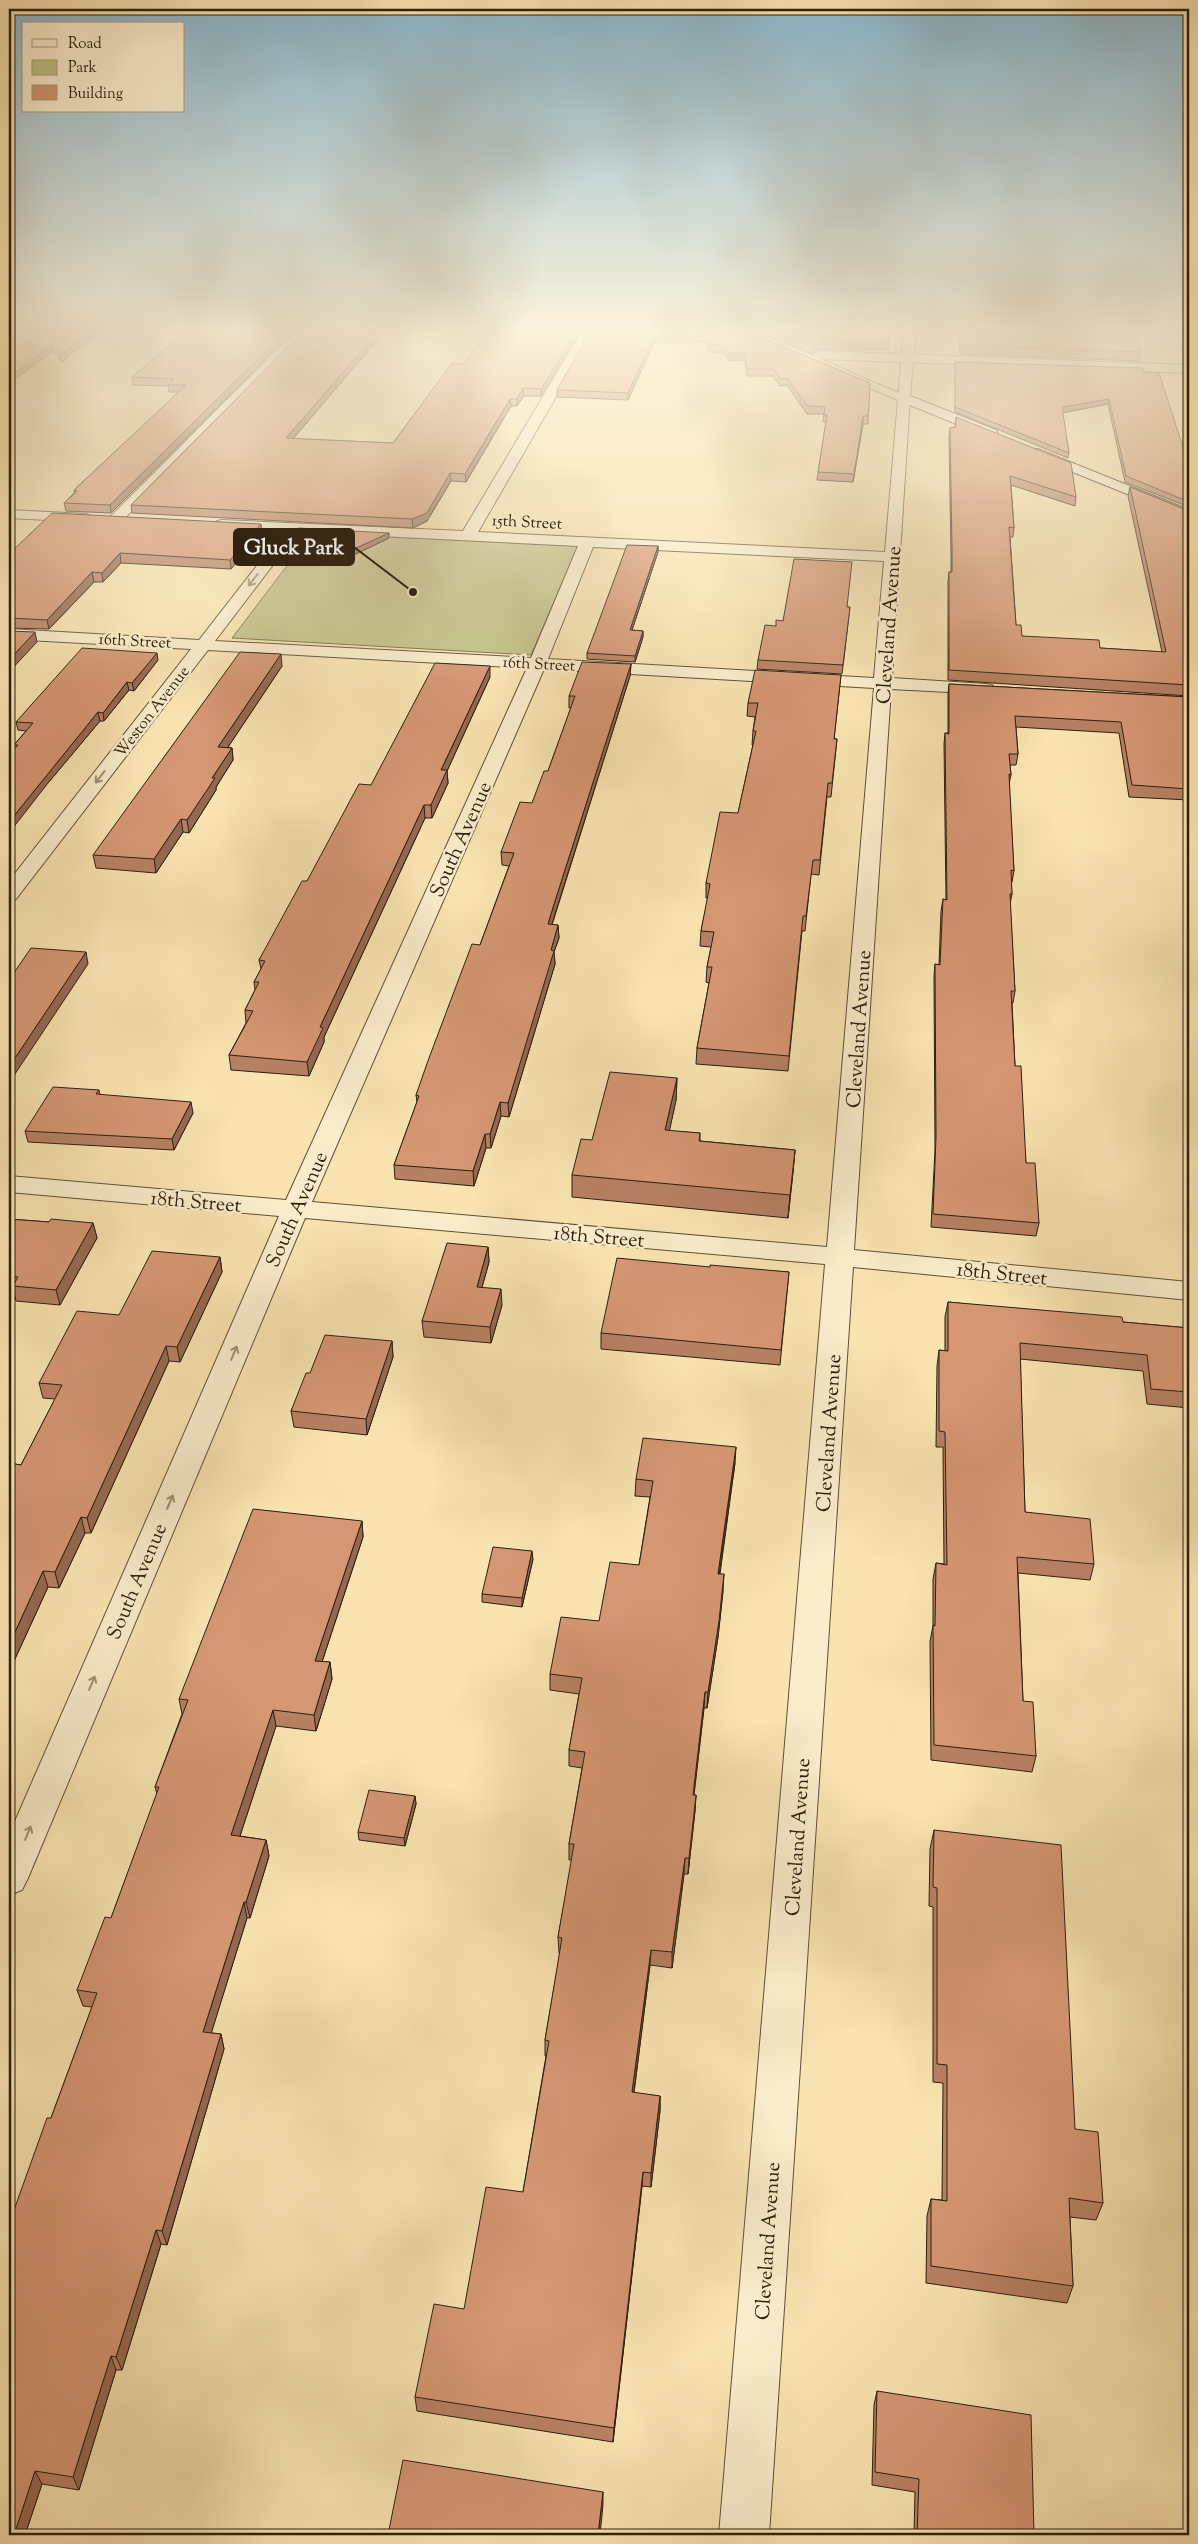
<svg xmlns="http://www.w3.org/2000/svg" width="1198" height="2544" font-family="'Sorts Mill Goudy',serif">
  <style>
    .green { fill: #c3c288; stroke: #78704b }
    .lines { fill: none; stroke-linecap: round; stroke-linejoin: round }
    .minor-casing { stroke: #5f5037; stroke-width: 2 }
    .secondary-casing { stroke: #2c1f0e; stroke-width: 2 }
    .minor { fill: #fbedcc; fill-rule: evenodd }
    .secondary { fill: #fbedcc; fill-rule: evenodd }
    .wall { fill: #b78163; stroke: #2c1f0e }
    .shaded-wall { fill: #956950; stroke: #2c1f0e }
    .building { fill: #d59673; stroke: #2c1f0e }
    .oneway { stroke: #9e9076 }
    .labels { text-anchor: middle; stroke-width: 5; stroke-linejoin: round; paint-order: stroke }
    .far-street-label { font-size: 16px; fill: #2c1f0e; stroke: #fbedcc }
    .street-label { font-size: 20px; fill: #2c1f0e; stroke: #fbedcc }
    .leader { fill: none; stroke: #2c1f0e; stroke-width: 2 }
    .callout-dot { fill: #2c1f0e; stroke: #fbedcc; stroke-width: 2 }
    .callout { fill: #2c1f0e; stroke: #2c1f0e; stroke-width: 2 }
    .callout-label { font-size: 21px; text-anchor: middle; font-weight: bold; fill: #fff }
  </style>
  <rect width="100%" height="100%" fill="#f9e4b1"/>
  <filter id="stains"><feTurbulence type="fractalNoise" baseFrequency=".004" numOctaves="4"/><feColorMatrix values="0 0 0 0 .2 0 0 0 0 .09 0 0 0 0 .02 0 0 0 .5 -.17"/></filter>
  <radialGradient id="worn" r=".72"><stop offset=".6" stop-color="#630" stop-opacity="0"/><stop offset="1" stop-color="#630" stop-opacity=".3"/></radialGradient>
  <!-- green -->
  <polygon class="green" points="312,533 578,546 531,655 232,638"/>
  <g class="lines">
    <defs>
      <g id="minor">
        <polygon points="296,331 308,331 121,522 111,522 109,519 111,516"/>
        <path d="M582,331h12l-116,201 407,20 13,-152 -158,-67 -1,-2h14l61,25 1,-3 4,-2 370,14v8l-369,-14 90,39 -18,280 94,6 6,1 3,4 -3,4 -6,1 -95,-5 -37,561 335,32v18l-336,-33 -84,1268h-50l106,-1271 -520,-46 -277,660 -6,12 -13,5v-60l270,-619 -270,-24v-16l277,24 241,-532 -319,-18 -192,249 -7,2v-20l182,-232 -182,-10v-10l190,11 85,-109 -67,-4 -2,-3 2,-3 5,-1 241,11zM298,532l280,14 -47,112 -316,-17zM593,547l291,14 -10,117 -326,-19zM544,669l330,19 -47,559 -515,-45z"/>
        <polygon points="1177,331 1188,331 1189,355 1183,352"/>
        <polygon points="9,510 87,514 94,518 87,522 9,518"/>
      </g>
      <g id="secondary">
        <polygon points="904,331 916,331 910,396 996,430 998,433 996,436 986,436 900,401 898,398"/>
        <polygon points="1038,449 1189,510 1189,519 1033,456 1031,453 1033,450"/>
      </g>
    </defs>
    <!-- minor casing -->
    <use href="#minor" class="minor-casing"/>
    <!-- secondary casing -->
    <use href="#secondary" class="secondary-casing"/>
    <!-- minor -->
    <use href="#minor" class="minor"/>
    <!-- secondary -->
    <use href="#secondary" class="secondary"/>
  </g>
  <!-- wall -->
  <g class="wall">
    <polygon points="21,331 101,331 61,362 53,351 9,384 9,338"/>
    <polygon points="294,331 111,513 66,511 64,503 74,493 74,490 179,392 169,392 168,386 133,385 132,377"/>
    <polygon points="304,331 385,331 293,439 393,443 464,364 581,331 541,396 524,396 517,406 511,406 466,482 451,481 427,521 413,528 132,513 131,505"/>
    <polygon points="591,331 746,331 870,383 868,424 863,424 853,482 817,480 826,422 823,422 824,414 807,414 787,385 780,386 773,376 747,376 745,360 729,361 724,352 709,352 705,342 654,343 628,400 557,397 557,390"/>
    <polygon points="757,331 889,331 888,350 819,349 813,354"/>
    <polygon points="959,331 1003,331 1003,333 1082,335 1081,331 1135,331 1141,352 1139,361 960,354"/>
    <polygon points="955,362 1144,372 1189,466 1189,507 1125,482 1108,404 1062,413 1069,453 1068,458 955,412"/>
    <polygon points="956,417 1076,497 1075,506 1011,485 1014,528 1013,537 1010,537 1016,625 1022,636 1100,648 1162,652 1128,496 1130,487 1189,511 1189,696 948,680 948,582 949,572 951,572 951,556 949,437 950,428 955,427"/>
    <polygon points="262,533 231,569 121,563 103,582 94,582 49,629 9,628 9,554"/>
    <polygon points="295,533 389,538 356,554 295,539"/>
    <polygon points="658,546 658,552 632,630 643,631 643,637 635,662 587,659 587,653"/>
    <polygon points="848,607 850,607 842,674 757,669 758,660 776,626 783,621"/>
    <polygon points="158,660 134,691 129,690 104,721 100,721 48,783 15,748 14,745 26,731 18,730 16,722"/>
    <polygon points="631,664 630,676 552,925 558,925 559,938 554,952 555,964 509,1117 501,1116 491,1148 486,1148 474,1186 395,1179 394,1165 417,1102 416,1095 480,945 509,866 502,865 501,852 532,803 548,771 571,708 569,708 569,696"/>
    <polygon points="282,666 228,747 232,748 233,760 216,787 216,790 189,833 183,832 156,873 96,868 93,855"/>
    <polygon points="841,675 834,739 837,739 831,797 827,797 819,875 811,874 805,931 802,931 788,1071 696,1064 697,1048 709,983 706,982 707,967 711,947 700,946 701,931 708,898 706,898 706,883 738,813 753,745 752,745 753,731 755,717 747,716 748,703"/>
    <polygon points="490,677 447,771 448,783 432,818 425,818 324,1037 324,1042 309,1076 231,1070 229,1055 246,1023 245,1010 255,990 254,982 261,969 259,960 307,881 371,785"/>
    <polygon points="949,684 1189,697 1189,800 1129,797 1119,733 1016,727 1018,754 1016,765 1010,765 1011,775 1009,784 1014,871 1012,882 1011,882 1012,894 1010,904 1015,991 1013,1003 1012,1003 1015,1066 1026,1163 1039,1223 1036,1236 931,1227 935,1150 934,977 935,964 939,965 941,911 943,899 946,900 944,744 945,733 948,733 948,694"/>
    <polygon points="677,1078 676,1100 669,1131 700,1133 700,1141 795,1150 793,1172 788,1218 572,1197 572,1175 592,1140"/>
    <polygon points="99,1090 100,1095 193,1113 174,1150 28,1142 25,1131"/>
    <polygon points="9,1219 49,1222 93,1223 97,1238 60,1305 16,1301 14,1291 9,1291"/>
    <polygon points="488,1247 489,1262 482,1287 502,1305 491,1343 424,1337 422,1321"/>
    <polygon points="220,1257 222,1272 180,1362 169,1361 91,1533 85,1533 59,1588 48,1587 9,1672 9,1463 21,1465 55,1399 43,1398 39,1383 119,1315"/>
    <polygon points="710,1267 789,1272 780,1365 601,1349 601,1333"/>
    <polygon points="948,1302 1123,1322 1189,1328 1189,1408 1147,1404 1143,1371 1020,1359 1025,1512 1094,1564 1090,1580 1018,1573 1023,1701 1036,1756 1032,1772 931,1760 930,1641 933,1626 933,1579 936,1563 944,1564 943,1447 936,1447 937,1366 939,1350 945,1351 945,1317"/>
    <polygon points="392,1341 393,1357 367,1435 294,1427 291,1411 310,1373"/>
    <polygon points="735,1463 720,1574 723,1591 718,1637 707,1708 704,1708 694,1795 696,1795 695,1811 688,1874 684,1874 672,1968 650,1965 634,2093 660,2096 660,2111 651,2187 642,2186 613,2442 417,2411 415,2397 464,2309 523,2192 546,2056 545,2056 545,2040 560,1953 559,1953 558,1937 572,1860 569,1860 569,1844 582,1768 569,1766 569,1750 579,1694 550,1690 550,1674 599,1621 639,1565 650,1497 635,1496 636,1479"/>
    <polygon points="362,1521 363,1537 322,1662 330,1662 332,1679 316,1731 276,1726 240,1836 266,1840 269,1856 250,1918 247,1918 211,2033 221,2034 224,2049 167,2245 161,2244 122,2370 116,2370 79,2490 42,2484 25,2535 51,2118 92,2007 83,2006 77,1990 111,1918 157,1794 155,1787 182,1714 179,1699"/>
    <polygon points="533,1559 522,1607 482,1602 482,1594"/>
    <polygon points="415,1796 416,1804 405,1846 359,1840 358,1832"/>
    <polygon points="934,1830 1075,2129 1103,2203 1096,2220 1070,2217 1073,2286 1067,2303 926,2283 927,2216 931,2199 942,2200 943,2083 933,2082 933,1907 929,1906 930,1849"/>
    <polygon points="877,2391 1034,2535 914,2535 915,2492 872,2485 874,2405"/>
  </g>
  <!-- shaded-wall -->
  <g class="shaded-wall">
    <polygon points="92,331 101,331 61,362 60,355"/>
    <polygon points="286,331 294,331 111,513 110,505"/>
    <polygon points="379,331 385,331 287,446 286,438"/>
    <polygon points="577,331 581,331 541,396 541,389"/>
    <polygon points="654,336 654,343 628,400 628,393"/>
    <polygon points="820,342 819,349 813,354 813,347"/>
    <polygon points="52,345 53,351 9,384 9,377"/>
    <polygon points="523,388 524,396 517,406 517,399"/>
    <polygon points="510,399 511,406 466,482 465,474"/>
    <polygon points="1109,399 1108,404 1061,413 1062,407"/>
    <polygon points="863,416 863,424 853,482 854,474"/>
    <polygon points="450,473 451,481 427,521 413,528 412,519"/>
    <polygon points="261,524 262,533 231,569 230,560"/>
    <polygon points="389,533 389,538 356,554 356,548"/>
    <polygon points="658,546 658,552 630,636 630,630"/>
    <polygon points="120,553 121,563 103,582 102,573"/>
    <polygon points="92,572 94,582 49,629 47,620"/>
    <polygon points="643,631 643,637 635,662 635,656"/>
    <polygon points="35,632 37,642 9,672 9,660"/>
    <polygon points="157,653 158,660 134,691 132,683"/>
    <polygon points="281,654 282,666 220,759 218,747"/>
    <polygon points="631,664 630,676 555,914 548,938 548,924 555,901"/>
    <polygon points="490,666 490,677 447,771 448,783 432,818 431,805 441,770"/>
    <polygon points="127,682 129,690 104,721 103,713"/>
    <polygon points="98,712 100,721 48,783 9,833 9,822 47,775"/>
    <polygon points="232,748 233,760 216,787 216,790 189,833 187,820 212,778"/>
    <polygon points="424,805 425,818 324,1037 324,1042 309,1076 307,1062 320,1027"/>
    <polygon points="181,819 183,832 156,873 154,859"/>
    <polygon points="558,925 559,938 554,952 555,964 509,1117 508,1103 551,950"/>
    <polygon points="86,952 88,964 9,1083 9,1067"/>
    <polygon points="677,1078 676,1100 665,1152 665,1130"/>
    <polygon points="191,1102 193,1113 174,1150 172,1139"/>
    <polygon points="500,1102 501,1116 491,1148 490,1134"/>
    <polygon points="485,1134 486,1148 474,1186 473,1171"/>
    <polygon points="795,1150 793,1172 788,1218 790,1195"/>
    <polygon points="93,1223 97,1238 60,1305 56,1290"/>
    <polygon points="488,1247 489,1262 478,1302 477,1287"/>
    <polygon points="220,1257 222,1272 180,1362 177,1347"/>
    <polygon points="501,1289 502,1305 491,1343 490,1327"/>
    <polygon points="392,1341 393,1357 367,1435 366,1419"/>
    <polygon points="166,1346 169,1361 91,1533 87,1518"/>
    <polygon points="736,1447 735,1463 717,1590 718,1574"/>
    <polygon points="81,1517 85,1533 59,1588 55,1572"/>
    <polygon points="362,1521 363,1537 317,1677 315,1661"/>
    <polygon points="532,1551 533,1559 522,1607 522,1598"/>
    <polygon points="43,1571 48,1587 9,1672 9,1645"/>
    <polygon points="724,1574 723,1591 718,1637 707,1708 708,1692"/>
    <polygon points="330,1662 332,1679 316,1731 314,1715"/>
    <polygon points="705,1692 704,1708 692,1811 693,1795"/>
    <polygon points="273,1710 276,1726 235,1851 231,1835"/>
    <polygon points="696,1795 695,1811 688,1874 689,1858"/>
    <polygon points="415,1796 416,1804 405,1846 404,1838"/>
    <polygon points="266,1840 269,1856 250,1918 246,1902"/>
    <polygon points="685,1858 684,1874 672,1968 672,1952"/>
    <polygon points="244,1902 247,1918 207,2047 203,2032"/>
    <polygon points="651,1950 650,1965 632,2107 632,2092"/>
    <polygon points="221,2034 224,2049 167,2245 162,2231"/>
    <polygon points="660,2096 660,2111 651,2187 651,2173"/>
    <polygon points="643,2172 642,2186 613,2442 614,2428"/>
    <polygon points="156,2230 161,2244 122,2370 116,2357"/>
    <polygon points="111,2356 116,2370 79,2490 73,2477"/>
    <polygon points="35,2471 42,2484 25,2535 14,2535"/>
    <polygon points="603,2492 603,2505 600,2535 598,2535"/>
  </g>
  <!-- building -->
  <g class="building">
    <polygon points="21,331 92,331 60,355 52,345 9,377 9,338"/>
    <polygon points="186,331 286,331 110,505 64,503 77,491 74,490 186,385 168,385 174,379 132,377"/>
    <polygon points="304,331 379,331 286,438 393,443 452,363 464,364 487,331 577,331 541,389 523,388 517,399 510,399 465,474 450,473 427,513 412,519 131,505"/>
    <polygon points="591,331 746,331 870,383 868,416 863,416 854,474 818,472 827,415 824,415 825,407 807,406 787,378 780,379 774,369 747,369 745,353 729,354 724,345 709,345 705,336 654,336 628,393 557,390"/>
    <polygon points="774,331 889,331 889,344 820,342 813,347"/>
    <polygon points="960,331 1003,331 1003,333 1085,336 1084,331 1135,331 1141,352 961,345"/>
    <polygon points="955,362 1143,368 1144,372 1159,373 1189,466 1189,502 1126,476 1109,399 1062,407 1069,453 955,407"/>
    <polygon points="956,417 1071,463 1076,497 1010,476 1014,528 1009,527 1016,625 1021,625 1022,636 1099,640 1100,648 1166,652 1130,487 1189,511 1189,685 949,670 949,572 952,572 952,547 950,428 956,427"/>
    <polygon points="52,513 261,524 230,560 120,553 102,573 92,572 47,620 9,618 9,554"/>
    <polygon points="298,528 389,533 356,548 295,533"/>
    <polygon points="627,545 658,546 630,630 643,631 635,656 587,653"/>
    <polygon points="794,559 852,562 847,607 850,607 843,665 758,660 765,625 776,626 776,620 783,621"/>
    <polygon points="9,631 35,632 9,660"/>
    <polygon points="82,648 157,653 132,683 127,682 103,713 98,712 47,775 9,822 9,755 18,745 14,745 33,723 16,722"/>
    <polygon points="240,652 281,654 218,747 232,748 212,778 215,778 187,820 181,819 154,859 93,855"/>
    <polygon points="582,662 631,664 555,901 548,924 558,925 551,950 554,951 508,1103 500,1102 490,1134 485,1134 473,1171 394,1165 419,1096 416,1095 429,1058 472,944 480,945 514,853 501,852 520,802 532,803 544,771 548,771 575,696 569,696"/>
    <polygon points="435,663 490,666 441,770 447,770 431,805 424,805 320,1027 323,1028 307,1062 229,1055 253,1011 245,1010 259,982 254,982 265,961 259,960 302,881 307,881 359,784 371,785"/>
    <polygon points="755,670 841,675 834,739 837,739 832,783 828,783 820,860 813,860 806,916 803,916 789,1056 697,1048 712,967 707,967 714,932 701,931 710,884 706,883 720,812 738,813 756,731 753,731 758,703 748,703"/>
    <polygon points="949,684 1189,697 1189,789 1132,785 1121,722 1015,716 1018,754 1009,754 1011,775 1009,774 1014,871 1011,870 1012,894 1010,894 1015,991 1011,991 1015,1066 1021,1066 1026,1163 1035,1163 1039,1223 933,1214 936,1137 935,964 940,965 943,899 947,900 945,733 949,734"/>
    <polygon points="31,948 86,952 9,1067 9,980"/>
    <polygon points="610,1072 677,1078 665,1130 700,1133 699,1141 795,1150 790,1195 572,1175 581,1139 592,1140"/>
    <polygon points="53,1087 99,1090 96,1094 191,1102 172,1139 25,1131"/>
    <polygon points="9,1219 49,1222 51,1219 93,1223 56,1290 13,1286 18,1277 9,1276"/>
    <polygon points="447,1243 488,1247 477,1287 501,1289 490,1327 422,1321"/>
    <polygon points="152,1251 220,1257 177,1347 166,1346 87,1518 81,1517 55,1572 43,1571 9,1645 9,1463 21,1465 62,1385 39,1383 77,1311 119,1315"/>
    <polygon points="617,1258 710,1267 710,1265 789,1272 781,1350 601,1333"/>
    <polygon points="948,1302 1122,1317 1123,1322 1189,1328 1189,1392 1151,1389 1147,1355 1020,1343 1025,1512 1090,1519 1094,1564 1017,1557 1023,1701 1033,1702 1036,1756 934,1745 933,1625 935,1626 936,1563 947,1565 945,1432 939,1431 939,1350 948,1351"/>
    <polygon points="325,1335 392,1341 366,1419 291,1411 306,1373 310,1373"/>
    <polygon points="643,1438 736,1447 718,1574 724,1574 719,1621 708,1692 705,1692 693,1795 696,1795 689,1858 685,1858 672,1952 651,1950 632,2092 660,2096 651,2173 643,2172 614,2428 415,2397 434,2304 464,2309 486,2187 523,2192 549,2041 545,2040 562,1938 558,1937 574,1844 569,1844 585,1752 569,1750 582,1678 550,1674 561,1617 599,1621 610,1562 639,1565 653,1481 636,1479"/>
    <polygon points="253,1509 362,1521 315,1661 330,1662 314,1715 273,1710 231,1835 266,1840 246,1902 244,1902 203,2032 221,2034 162,2231 156,2230 116,2357 111,2356 73,2477 35,2471 14,2535 9,2535 9,2224 47,2118 51,2118 97,1993 77,1990 105,1917 111,1918 159,1787 155,1787 188,1700 179,1699"/>
    <polygon points="493,1547 532,1551 522,1598 482,1594"/>
    <polygon points="369,1790 415,1796 404,1838 358,1832"/>
    <polygon points="934,1830 1061,1845 1075,2129 1098,2132 1103,2203 1069,2198 1073,2286 931,2266 931,2199 947,2201 947,2065 937,2064 937,1888 933,1887"/>
    <polygon points="877,2391 1031,2415 1034,2535 917,2535 919,2479 875,2472"/>
    <polygon points="403,2460 603,2492 598,2535 388,2535"/>
  </g>
  <!-- one-way arrows -->
  <defs><path id="oneway-shaft" d="M-6 0H5M1.5-3L5.5 0L1.5 3" fill="none" stroke-width="1.6" stroke-linecap="round" stroke-linejoin="round" transform="scale(1.25)"/></defs>
  <g class="oneway">
    <use href="#oneway-shaft" transform="translate(253 580) rotate(128)"/>
    <use href="#oneway-shaft" transform="translate(100 777) rotate(128)"/>
    <use href="#oneway-shaft" transform="translate(234 1353) rotate(-67)"/>
    <use href="#oneway-shaft" transform="translate(170 1502) rotate(-67)"/>
    <use href="#oneway-shaft" transform="translate(92 1683) rotate(-67)"/>
    <use href="#oneway-shaft" transform="translate(28 1833) rotate(-67)"/>
  </g>
  <!-- sky -->
  <linearGradient id="sky" x2="0" y2="1"><stop stop-color="#8ab8cf"/><stop offset="0.48" stop-color="#fcf3dc"/><stop offset="1" stop-color="#fcf3dc" stop-opacity="0"/></linearGradient>
  <rect width="1198" height="687" fill="url(#sky)"/>
  <g class="labels">
    <!-- far-street labels -->
    <g class="far-street-label">
      <text transform="translate(527 521) rotate(3)" y="6">15th Street</text>
      <text transform="translate(135 640) rotate(3)" y="6">16th Street</text>
      <text transform="translate(539 663) rotate(3)" y="6">16th Street</text>
      <text transform="translate(151 711) rotate(-52)" y="6">Weston Avenue</text>
    </g>
    <!-- street labels -->
    <g class="street-label">
      <text transform="translate(888 625) rotate(-86)" y="7">Cleveland Avenue</text>
      <text transform="translate(460 839) rotate(-66)" y="7">South Avenue</text>
      <text transform="translate(858 1029) rotate(-86)" y="7">Cleveland Avenue</text>
      <text transform="translate(196 1201) rotate(5)" y="7">18th Street</text>
      <text transform="translate(296 1209) rotate(-66)" y="7">South Avenue</text>
      <text transform="translate(599 1236) rotate(5)" y="7">18th Street</text>
      <text transform="translate(1002 1273) rotate(6)" y="7">18th Street</text>
      <text transform="translate(828 1433) rotate(-86)" y="7">Cleveland Avenue</text>
      <text transform="translate(136 1581) rotate(-67)" y="7">South Avenue</text>
      <text transform="translate(797 1837) rotate(-86)" y="7">Cleveland Avenue</text>
      <text transform="translate(767 2241) rotate(-86)" y="7">Cleveland Avenue</text>
    </g>
  </g>
  <!-- callouts -->
  <path class="leader" d="M413 592L354 547"/>
  <circle class="callout-dot" cx="413" cy="592" r="5"/>
  <rect class="callout" x="234" y="529" width="120" height="36" rx="5"/>
  <g class="callout-label">
    <text x="294" y="554">Gluck Park</text>
  </g>
  <!-- margin -->
  <rect width="1198" height="2544" fill="none" stroke="#f9e4b1" stroke-width="30"/>
  <rect x="10" y="10" width="1178" height="2524" fill="none" stroke="#2c1f0e" stroke-width="2.5"/>
  <rect x="15" y="15" width="1168" height="2514" fill="none" stroke="#2c1f0e"/>
  <!-- legend -->
  <rect x="22" y="22" width="162" height="90" fill="#fbedcc" stroke="#a89b80"/>
  <rect x="32" y="39" width="25" height="8" fill="#fbedcc" stroke="#a89b80"/>
  <text x="68" y="48" font-size="15" fill="#2c1f0e">Road</text>
  <rect x="32" y="60" width="25" height="15" fill="#c3c288" stroke="#a89b80"/>
  <text x="68" y="72" font-size="15" fill="#2c1f0e">Park</text>
  <rect x="32" y="85" width="25" height="15" fill="#d59673" stroke="#a89b80"/>
  <text x="68" y="98" font-size="15" fill="#2c1f0e">Building</text>
  <rect width="100%" height="100%" filter="url(#stains)"/>
  <rect width="100%" height="100%" fill="url(#worn)"/>
</svg>
